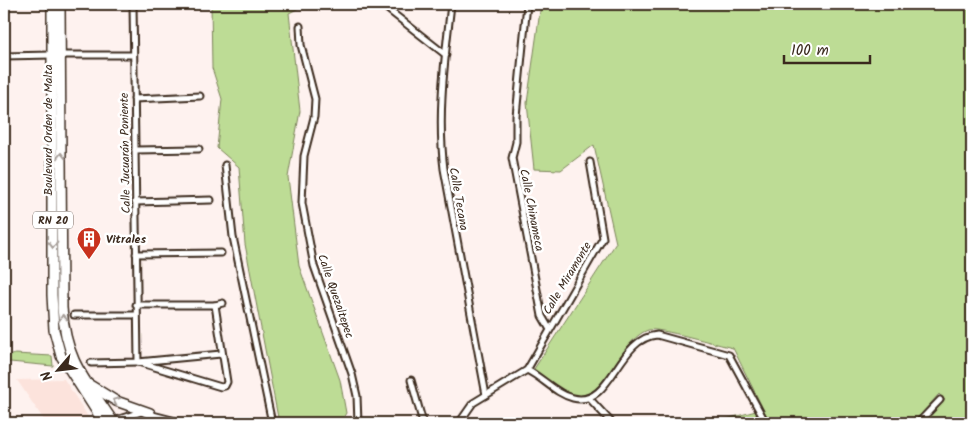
<svg xmlns="http://www.w3.org/2000/svg" width="976" height="427" font-family="Kalam,sans-serif">
  <style>
    .built { fill: #fce3dc }
    .green { fill: #bddc95; stroke: #7c835a }
    .lines { fill: none; stroke-linecap: round; stroke-linejoin: round }
    .minor-casing { stroke: #3b2a1e; stroke-width: 9 }
    .trunk-casing { stroke: #3b2a1e; stroke-width: 12 }
    .minor { stroke: #fff; stroke-width: 5 }
    .trunk { stroke: #fff; stroke-width: 9 }
    .oneway { stroke: #a79f9a }
    .labels { text-anchor: middle; stroke-width: 5; stroke-linejoin: round; paint-order: stroke }
    .shield { fill: #fff; stroke: #766a62; stroke-width: 1 }
    .shield-label { font-size: 11px; font-weight: bold; fill: #3b2a1e }
    .street-label { font-size: 12px; fill: #3b2a1e; stroke: #fff }
    .poi-label { font-size: 12px; font-weight: bold; fill: #3b2a1e; stroke: #fff; text-anchor: start }
  </style>
  <rect width="100%" height="100%" fill="#fef2ef"/>
  <filter id="ink" filterUnits="userSpaceOnUse"><feTurbulence type="fractalNoise" baseFrequency=".02" numOctaves="2"/><feDisplacementMap in="SourceGraphic" scale="10" xChannelSelector="R" yChannelSelector="G"/><feConvolveMatrix kernelMatrix="1 2 1 2 8 2 1 2 1" color-interpolation-filters="sRGB"/></filter>
  <g filter="url(#ink)">
    <!-- built -->
    <polygon class="built" points="64,379 92,423 46,423 17,380"/>
    <!-- green -->
    <g class="green">
      <polygon points="211,4 307,4 289,13 300,111 288,177 299,266 340,380 346,413 340,423 279,423 245,244 239,167 217,148 222,99 212,68"/>
      <path d="M541,4h431v419h-49l22,-23 -6,-6 -26,29h-143l-37,-75c-14,-3 -75,-21 -85,-18 -28,9 -45,74 -72,66 -16,-5 -29,-17 -42,-27l82,-126 -22,-98 -33,25 -27,-1 -7,-66z"/>
      <polygon points="15,354 52,356 53,366 10,362 4,366 4,357"/>
      <polygon points="756,411 762,423 711,423"/>
    </g>
    <g class="lines">
      <defs>
        <g id="minor">
          <polyline points="133,4 138,362"/>
          <polyline points="381,4 446,55"/>
          <path d="M451,4c-6,55 -14,109 -7,165l42,226"/>
          <polyline points="527,4 516,116 516,142 512,158 542,316 549,328"/>
          <polyline points="300,26 301,45 315,99 314,117 304,156 302,203 314,266 352,374 357,396 358,423"/>
          <polyline points="60,55 133,55"/>
          <polyline points="4,56 52,55"/>
          <polyline points="134,99 200,96"/>
          <polyline points="135,150 199,149"/>
          <polyline points="225,165 233,237 272,423"/>
          <polyline points="135,202 211,200"/>
          <polyline points="136,254 221,253"/>
          <polyline points="136,305 215,305 223,303"/>
          <polyline points="74,315 135,315"/>
          <polyline points="138,362 221,387 225,386 227,382 215,305"/>
          <polyline points="91,363 138,362 221,354"/>
          <path d="M527,370c16,8 29,24 46,28 39,10 44,-60 84,-63l72,20 37,68"/>
          <polyline points="411,380 423,423"/>
          <polyline points="589,398 612,423"/>
          <polyline points="113,421 141,412 184,423"/>
          <polyline points="135,423 152,422"/>
          <polyline points="459,423 473,403 527,370 603,238 590,162"/>
          <polyline points="918,423 940,400"/>
        </g>
        <g id="trunk">
          <polyline points="52,4 52,295 54,330 61,356 104,423"/>
          <path d="M60,4l2,304c4,55 24,72 52,115"/>
          <polyline points="90,385 116,401 150,413"/>
          <polyline points="151,423 153,422"/>
        </g>
      </defs>
      <!-- minor casing -->
      <use href="#minor" class="minor-casing"/>
      <!-- trunk casing -->
      <use href="#trunk" class="trunk-casing"/>
      <!-- minor -->
      <use href="#minor" class="minor"/>
      <!-- trunk -->
      <use href="#trunk" class="trunk"/>
    </g>
    <!-- one-way arrows -->
    <defs><path id="oneway-chevron" d="M-2-3.5L2.5 0L-2 3.5" fill="none" stroke-width="1.6" stroke-linecap="round" stroke-linejoin="round" transform="scale(1.25)"/></defs>
    <g class="oneway">
      <use href="#oneway-chevron" transform="translate(61 156) rotate(-90)"/>
      <use href="#oneway-chevron" transform="translate(53 245) rotate(91)"/>
      <use href="#oneway-chevron" transform="translate(63 318) rotate(-95)"/>
      <use href="#oneway-chevron" transform="translate(116 401) rotate(-155)"/>
    </g>
  </g>
  <!-- icons -->
  <defs>
    <symbol id="building-pin" viewBox="-11 -11 22 30"><path d="M0 17L-7.5 6A9.5 9.5 0 1 1 7.5 6Z" fill="#c8321e" stroke="#fff"/><path d="M-4-6H4V6H1V3H-1V6H-4ZM-2.5-4.3h1.7v1.8h-1.7ZM.8-4.3h1.7v1.8H.8ZM-2.5-1h1.7V.8h-1.7ZM.8-1h1.7V.8H.8Z" fill="#fff"/></symbol>
  </defs>
  <g fill-rule="evenodd">
    <use href="#building-pin" x="75" y="225" width="28" height="38"/>
  </g>
  <g class="labels">
    <!-- shield labels -->
    <rect class="shield" x="33" y="211.5" width="40" height="17" rx="4"/>
    <g class="shield-label">
      <text x="53" y="224">RN 20</text>
    </g>
    <!-- street labels -->
    <g class="street-label">
      <text transform="translate(48 130) rotate(-90)" y="4">Boulevard Orden de Malta</text>
      <text transform="translate(125 153) rotate(-91)" y="4">Calle Jucuarán Poniente</text>
      <text transform="translate(459 199) rotate(80)" y="4">Calle Tecana</text>
      <text transform="translate(532 210) rotate(79)" y="4">Calle Chinameca</text>
      <text transform="translate(567 278) rotate(-59)" y="4">Calle Miramonte</text>
      <text transform="translate(336 296) rotate(71)" y="4">Calle Quezaltepec</text>
    </g>
    <!-- poi labels -->
    <g class="poi-label">
      <text x="106" y="243">Vitrales</text>
    </g>
  </g>
  <!-- margin -->
  <rect width="976" height="427" fill="none" stroke="#fff" stroke-width="20"/>
  <rect x="10" y="10" width="956" height="407" fill="none" stroke="#3b2a1e" stroke-width="2" filter="url(#ink)"/>
  <!-- north arrow -->
  <g transform="translate(58 370) rotate(242)" stroke="#ffffff" stroke-width="4" paint-order="stroke">
  <path d="M0-4L9 19L0 12L-9 19Z" fill="#3b2a1e"/>
  <text y="-8" font-size="14" font-weight="bold" text-anchor="middle" fill="#3b2a1e">N</text>
  </g>
  <!-- scale -->
  <path d="M784 55v8h86v-8" fill="none" stroke="#3b2a1e" stroke-width="2.5"/>
  <text x="791" y="55" font-size="15" fill="#3b2a1e" stroke="#ffffff" stroke-width="4" paint-order="stroke">100 m</text>
</svg>
